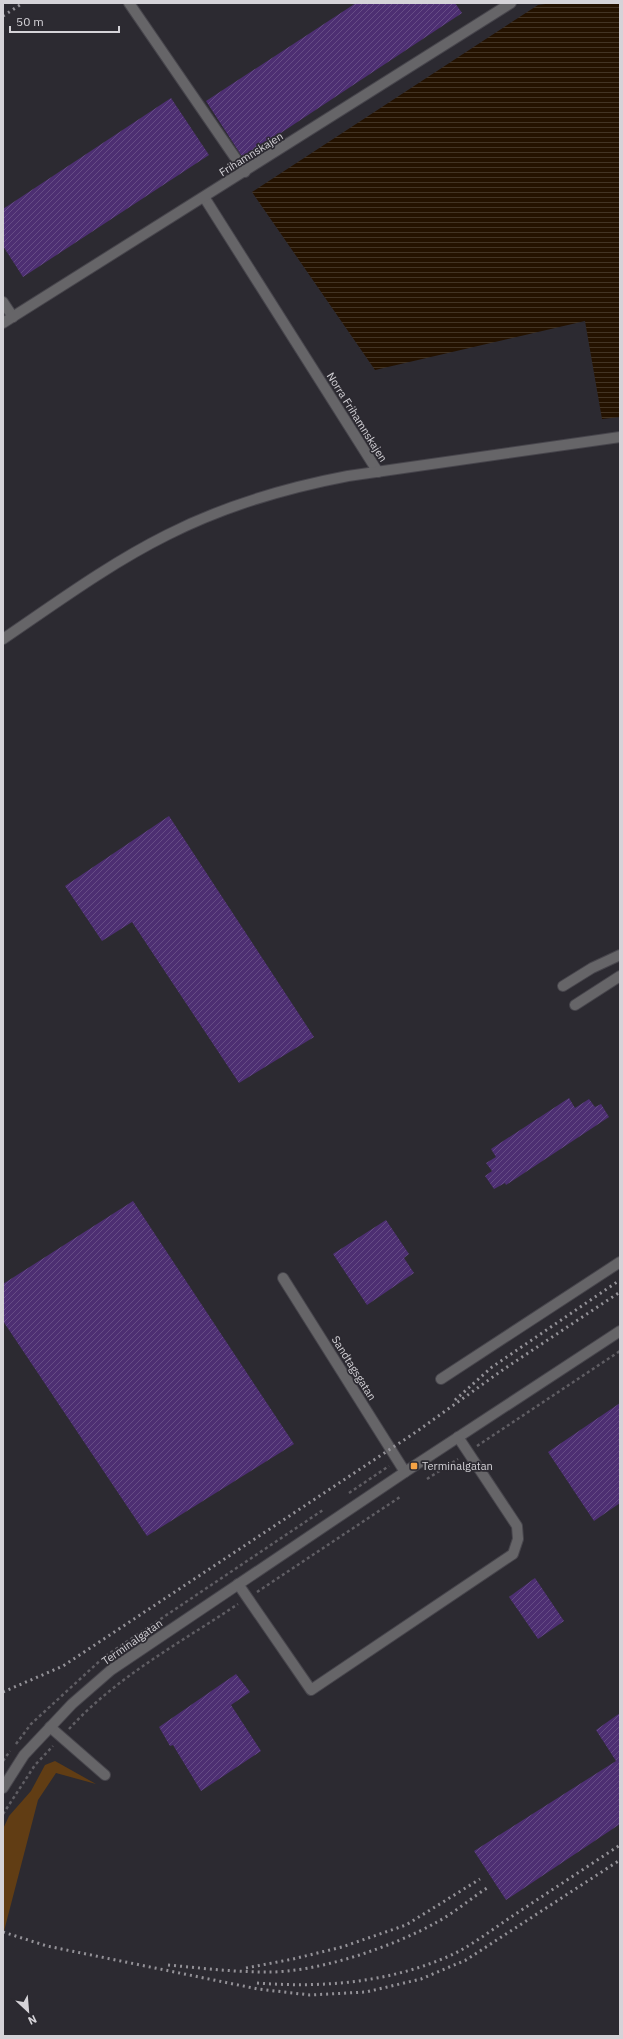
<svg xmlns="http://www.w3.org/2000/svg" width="623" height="2039" font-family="'IBM Plex Sans',sans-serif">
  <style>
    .park { fill: #613d14 }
    .water { fill: url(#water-rules) }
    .building { fill: url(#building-hatch) }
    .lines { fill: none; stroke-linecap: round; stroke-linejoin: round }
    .minor-casing { stroke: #47454c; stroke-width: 12 }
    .path { stroke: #605e64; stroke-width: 2.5; stroke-dasharray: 3 3; stroke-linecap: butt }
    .minor { stroke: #666568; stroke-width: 10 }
    .rail { stroke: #949298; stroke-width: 3; stroke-dasharray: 2 4; stroke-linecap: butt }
    .poi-dot { fill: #f5a345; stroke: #2c2a31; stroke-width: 1.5 }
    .labels { text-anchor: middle; stroke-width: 3.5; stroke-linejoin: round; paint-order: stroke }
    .street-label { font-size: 11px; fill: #d5d3d8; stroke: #2c2a31 }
    .poi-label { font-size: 11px; fill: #d5d3d8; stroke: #2c2a31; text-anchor: start }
  </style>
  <defs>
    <pattern id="water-rules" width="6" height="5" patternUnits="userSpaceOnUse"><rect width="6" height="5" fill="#241200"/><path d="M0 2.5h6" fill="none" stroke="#433424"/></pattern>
    <pattern id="building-hatch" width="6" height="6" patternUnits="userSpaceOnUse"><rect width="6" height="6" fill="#4d2f72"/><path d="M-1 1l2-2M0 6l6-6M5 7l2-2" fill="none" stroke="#664c85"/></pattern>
  </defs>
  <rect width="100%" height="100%" fill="#2c2a31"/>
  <!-- park -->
  <polygon class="park" points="55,1761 96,1784 56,1773 38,1800 3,1935 3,1829 9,1816 31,1791 45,1765"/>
  <!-- water -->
  <polygon class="water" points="553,3 620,3 620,417 602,419 585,321 375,370 252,192 538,5"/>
  <!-- building -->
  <g class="building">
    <polygon points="356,3 455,3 462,13 243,158 206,101"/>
    <polygon points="171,98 209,155 23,277 3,246 3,209"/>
    <polygon points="169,816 314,1037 239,1083 132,922 102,941 65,886"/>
    <polygon points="569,1098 575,1108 589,1099 595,1107 601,1104 609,1117 506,1185 505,1183 494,1189 485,1176 492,1171 486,1163 496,1157 491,1149"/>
    <polygon points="133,1201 294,1444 147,1536 3,1321 3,1284"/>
    <polygon points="386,1220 409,1254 404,1258 414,1273 367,1305 333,1254"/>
    <polygon points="620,1403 620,1503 594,1521 548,1452"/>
    <polygon points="535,1578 564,1621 538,1639 509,1597"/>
    <polygon points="236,1674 250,1692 231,1705 261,1751 201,1791 173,1745 170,1746 159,1727"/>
    <polygon points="620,1713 620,1824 506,1900 474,1851 616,1761 596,1730"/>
  </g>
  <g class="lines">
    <defs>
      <g id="minor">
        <polyline points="129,3 245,172"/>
        <polyline points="204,197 378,472"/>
        <polyline points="3,302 13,317"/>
        <polyline points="3,323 511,3"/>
        <path d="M3,639c53,-36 106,-75 164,-104 57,-29 118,-47 181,-59l272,-39"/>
        <polyline points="563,986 592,968 620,955"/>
        <polyline points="575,1005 620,976"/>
        <polyline points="283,1278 405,1472"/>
        <polyline points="441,1379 620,1262"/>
        <polyline points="238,1584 311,1690 513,1554 518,1539 517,1526 458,1437"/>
        <polyline points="50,1727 105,1775"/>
        <polyline points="3,1788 24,1755 72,1704 111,1670 405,1472 620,1331"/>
      </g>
    </defs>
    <!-- minor casing -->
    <use href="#minor" class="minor-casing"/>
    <!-- path -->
    <g class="path">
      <polyline points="477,1446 620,1351"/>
      <polyline points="427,1479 458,1459"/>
      <polyline points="349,1493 389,1466"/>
      <polyline points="257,1592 400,1497"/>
      <path d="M69,1729c47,-52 111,-86 169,-125"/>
      <polyline points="16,1744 31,1724 104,1657 323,1510"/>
      <polyline points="3,1761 10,1751"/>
      <polyline points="3,1814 35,1765 53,1746"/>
    </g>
    <!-- minor -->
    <use href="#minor" class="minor"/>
    <!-- rail -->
    <g class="rail">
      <polyline points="3,16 23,3"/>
      <polyline points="455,1400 492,1367 620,1280"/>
      <polyline points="3,1692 63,1666 416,1432 504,1369 620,1292"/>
      <polyline points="3,1932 47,1946 258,1989 310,1995 366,1992 421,1979 466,1960 620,1860"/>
      <path d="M168,1965c33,3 65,7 98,7 50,1 127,-25 171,-50 17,-9 33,-23 50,-34"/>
      <polyline points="246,1968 293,1959 342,1947 406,1925 480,1879"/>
      <path d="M257,1983c65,5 129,0 190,-26 23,-10 43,-26 64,-40 36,-24 73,-48 109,-72"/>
    </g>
  </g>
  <!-- markers -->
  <rect class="poi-dot" x="410" y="1462" width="8" height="8" rx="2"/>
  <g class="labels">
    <!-- street labels -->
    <g class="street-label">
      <text transform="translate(251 154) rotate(-32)" y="4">Frihamnskajen</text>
      <text transform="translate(357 417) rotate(58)" y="4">Norra Frihamnskajen</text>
      <text transform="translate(354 1368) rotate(58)" y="4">Sandtagsgatan</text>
      <text transform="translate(132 1642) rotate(-35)" y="4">Terminalgatan</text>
    </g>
    <!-- poi labels -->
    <g class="poi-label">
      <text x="422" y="1470">Terminalgatan</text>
    </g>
  </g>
  <!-- border -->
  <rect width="623" height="2039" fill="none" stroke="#d5d3d8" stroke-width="8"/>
  <!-- north arrow -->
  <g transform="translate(28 2011) rotate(154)" stroke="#2c2a31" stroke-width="3" paint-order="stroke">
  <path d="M0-3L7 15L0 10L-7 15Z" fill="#d5d3d8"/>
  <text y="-6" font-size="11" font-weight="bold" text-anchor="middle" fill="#d5d3d8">N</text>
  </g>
  <!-- scale -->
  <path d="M10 26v6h109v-6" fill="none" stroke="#d5d3d8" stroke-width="2"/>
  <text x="16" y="26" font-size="12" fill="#d5d3d8" stroke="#2c2a31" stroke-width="3" paint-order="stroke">50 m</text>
</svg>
